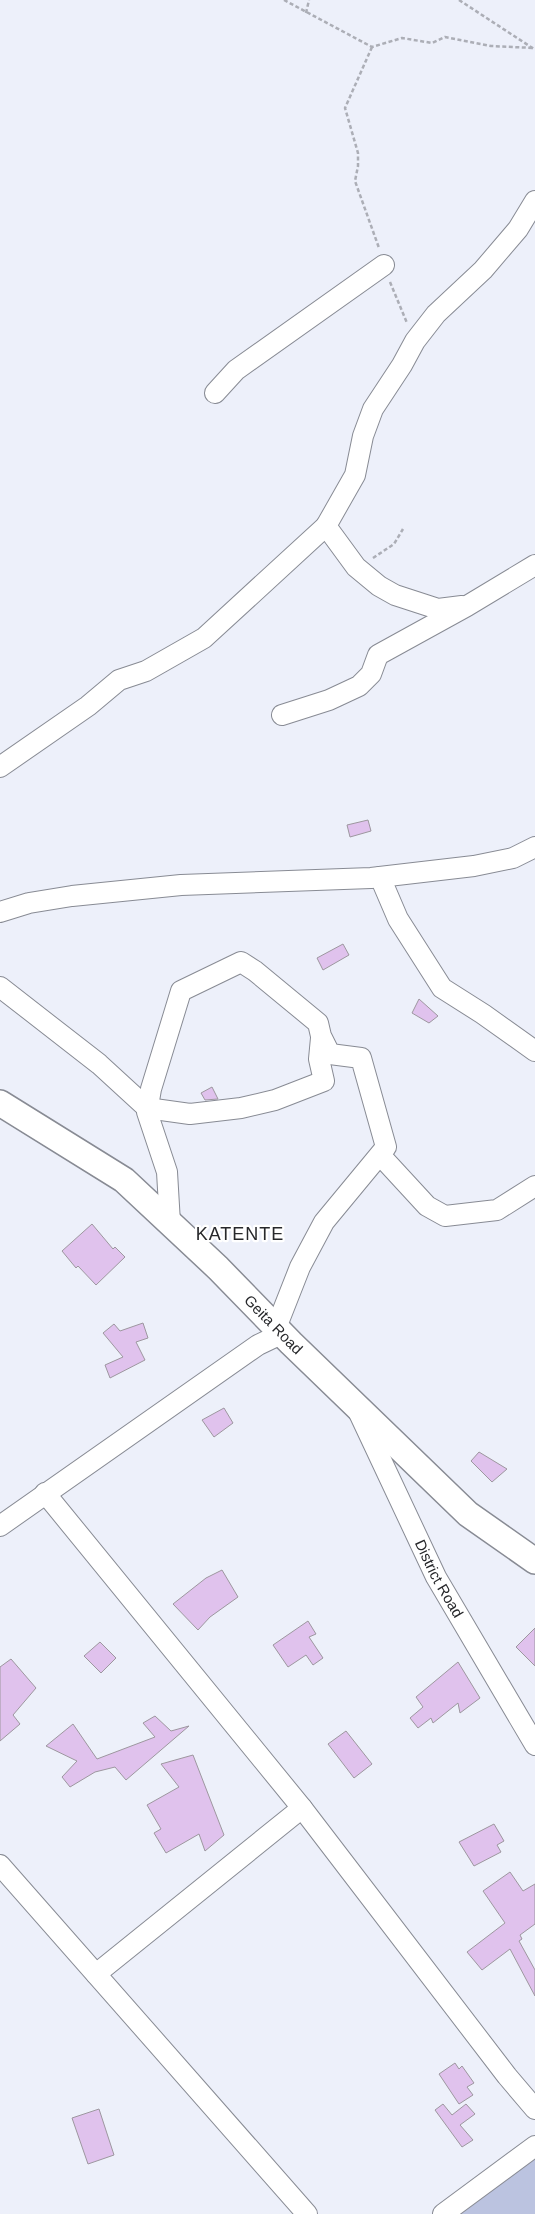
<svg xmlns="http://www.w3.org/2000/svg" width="535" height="2214" font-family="Helvetica,sans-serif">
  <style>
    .green { fill: #bbc3e0 }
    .building { fill: #e0c2ed; stroke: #9d979f }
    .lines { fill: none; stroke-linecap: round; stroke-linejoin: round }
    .minor-casing { stroke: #888b94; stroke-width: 22 }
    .major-casing { stroke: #888b94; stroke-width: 28 }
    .path { stroke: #acaeb6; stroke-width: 2.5; stroke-dasharray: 4 2.5; stroke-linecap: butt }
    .minor { stroke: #fff; stroke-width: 20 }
    .major { stroke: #fff; stroke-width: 25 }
    .labels { text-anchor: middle; stroke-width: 4.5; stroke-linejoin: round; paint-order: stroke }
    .street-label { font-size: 15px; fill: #27282b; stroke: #fff }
    .quarter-label { font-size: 18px; letter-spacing: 1px; fill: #27282b; stroke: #fff }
  </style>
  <rect width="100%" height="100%" fill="#edf0fa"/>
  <!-- green -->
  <polygon class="green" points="535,2159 535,2214 461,2214"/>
  <!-- building -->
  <g class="building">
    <polygon points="368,820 371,831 350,837 347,825"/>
    <polygon points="343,944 349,955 323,970 317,958"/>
    <polygon points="419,999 438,1016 429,1023 412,1013"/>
    <polygon points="212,1087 218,1099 205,1100 201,1093"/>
    <polygon points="92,1224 113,1249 115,1247 125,1257 96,1285 78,1266 76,1268 62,1251"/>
    <polygon points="143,1323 148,1338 136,1342 145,1360 110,1378 105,1365 123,1357 103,1333 114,1324 120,1331"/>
    <polygon points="224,1408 233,1423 214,1437 202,1420"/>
    <polygon points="479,1452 507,1469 492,1482 471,1461"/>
    <polygon points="222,1570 238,1597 210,1617 198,1630 173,1604 206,1578"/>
    <polygon points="308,1621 316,1634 309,1637 323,1658 313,1665 306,1655 288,1667 273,1645"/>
    <polygon points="535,1628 535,1666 516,1647"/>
    <polygon points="100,1642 116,1658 101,1673 84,1656"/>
    <polygon points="11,1659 36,1688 13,1715 20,1724 0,1741 0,1667"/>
    <polygon points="458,1662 480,1698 460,1713 458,1703 433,1723 431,1718 418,1728 410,1718 423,1707 416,1697"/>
    <polygon points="155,1716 171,1731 189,1726 126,1780 115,1767 95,1772 70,1787 62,1777 77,1761 46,1746 73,1724 97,1759 155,1737 143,1723"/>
    <polygon points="346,1731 372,1764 354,1778 328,1744"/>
    <polygon points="193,1755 224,1835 205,1851 199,1834 166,1853 154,1833 161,1829 147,1805 179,1787 161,1764"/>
    <polygon points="494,1824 504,1841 497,1845 501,1852 474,1866 459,1842"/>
    <polygon points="510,1872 523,1891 535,1884 535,1924 520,1935 522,1939 519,1941 535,1970 535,1996 510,1949 482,1970 467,1952 505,1923 483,1891"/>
    <polygon points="455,2063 459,2069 462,2066 474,2083 467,2087 473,2095 459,2104 439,2074"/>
    <polygon points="443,2104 452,2115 466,2104 475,2114 460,2125 473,2140 462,2147 435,2110"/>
    <polygon points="99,2109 114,2155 88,2164 72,2118"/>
  </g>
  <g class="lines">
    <defs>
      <g id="minor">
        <polyline points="215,393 236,370 384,265"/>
        <polyline points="326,526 356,567 379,586 395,595 438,609 462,606"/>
        <polyline points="282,715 329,700 359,686 371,674 378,655 467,606 535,565"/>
        <polyline points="0,767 88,706 119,680 146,671 204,638 326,526 355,475 363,436 373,409 402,365 415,341 436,314 483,270 518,229 535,201"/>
        <polyline points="380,877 398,919 442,988 483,1014 535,1051"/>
        <polyline points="0,912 29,903 72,896 181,885 371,878 474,866 513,858 535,847"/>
        <polyline points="0,987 99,1064 147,1108 190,1114 241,1108 275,1100 324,1081 319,1059 321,1038"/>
        <polyline points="380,1155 427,1206 445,1216 497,1210 535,1186"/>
        <polyline points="170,1223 167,1172 147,1112 151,1089 181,991 241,962 255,971 318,1023 321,1036 330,1054 361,1058 386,1147 324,1222 300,1267 276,1328"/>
        <path id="s1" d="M359,1413l77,164 99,168"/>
        <polyline points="45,1493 302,1808 507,2076 535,2109"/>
        <polyline points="0,1526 258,1345 281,1334"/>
        <polyline points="0,1865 307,2214"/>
        <polyline points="96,1974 302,1808"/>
        <polyline points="443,2214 535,2146"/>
      </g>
      <g id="major">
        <path id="s2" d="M0,1103l124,77 94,88 73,75 177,171 67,47"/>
      </g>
    </defs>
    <!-- minor casing -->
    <use href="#minor" class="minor-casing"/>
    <!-- major casing -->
    <use href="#major" class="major-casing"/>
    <!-- path -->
    <g class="path">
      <polyline points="284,0 372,47 402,38 432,43 445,37 491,46 534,48"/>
      <polyline points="459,0 534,49"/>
      <polyline points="306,13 309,0"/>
      <polyline points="372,47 345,108 358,153 358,166 355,181 379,248"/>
      <polyline points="390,282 407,323"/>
      <polyline points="373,558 394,544 403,529"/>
    </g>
    <!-- minor -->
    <use href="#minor" class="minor"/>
    <!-- major -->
    <use href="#major" class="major"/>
  </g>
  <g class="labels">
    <!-- street labels -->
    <g class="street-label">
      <text dy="5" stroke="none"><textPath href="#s2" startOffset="354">Geita Road</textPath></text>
      <text dy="5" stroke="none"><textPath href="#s1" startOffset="184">District Road</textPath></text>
    </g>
    <!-- quarter labels -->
    <g class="quarter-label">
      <text x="240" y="1240">KATENTE</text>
    </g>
  </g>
</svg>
